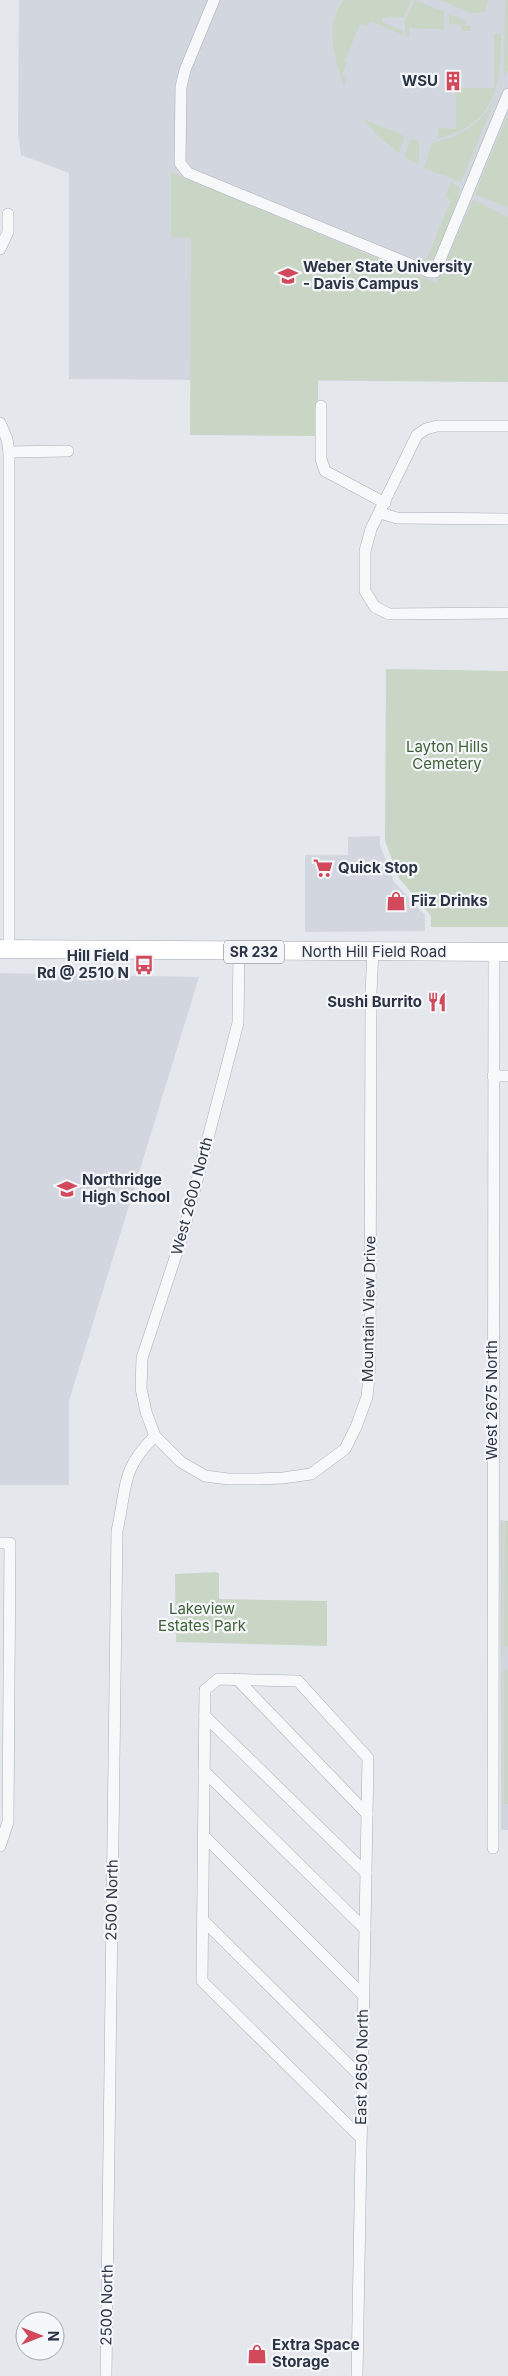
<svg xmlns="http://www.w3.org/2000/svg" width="508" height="2376" font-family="Inter,sans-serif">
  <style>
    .built { fill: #d2d6de }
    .green { fill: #c9d6c5 }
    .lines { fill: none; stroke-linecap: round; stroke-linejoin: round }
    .minor-casing { stroke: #a9aeb7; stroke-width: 12 }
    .primary-casing { stroke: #a3abb8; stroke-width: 19 }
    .minor { stroke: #f7f8fa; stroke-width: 11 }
    .primary { stroke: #fff; stroke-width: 18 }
    .labels { text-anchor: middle; stroke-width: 4.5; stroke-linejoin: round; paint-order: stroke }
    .shield { fill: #f4f6f9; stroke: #676e7b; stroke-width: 1 }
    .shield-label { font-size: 14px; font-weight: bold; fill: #2b3445 }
    .poi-label { font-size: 15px; font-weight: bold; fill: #2b3445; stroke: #f4f6f9; text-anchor: start }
    .park-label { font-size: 15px; fill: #3f6138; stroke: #f4f6f9 }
    .street-label { font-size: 15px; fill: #2b3445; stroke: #f4f6f9 }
  </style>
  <rect width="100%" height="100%" fill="#e4e7ec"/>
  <!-- built -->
  <g class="built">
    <polygon points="19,0 508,0 508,382 69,379 69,173 21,155 18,132"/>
    <polygon points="380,836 380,845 394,882 425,915 425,931 305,932 305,855 348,855 348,837"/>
    <polygon points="0,973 199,977 69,1401 69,1485 0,1485"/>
    <polygon points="500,1520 508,1521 508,1830 501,1830"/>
  </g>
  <!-- green -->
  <g class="green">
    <path d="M344,0h67l-7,17 -22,1v4l21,9 -1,4 -32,-14 -3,5 -7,-2 -15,36 2,2 -5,13 4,3 -2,7c-10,-27 -20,-62 0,-85z"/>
    <polygon points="415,0 444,12 444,29 409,28 409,37 405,36 405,21"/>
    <polygon points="440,0 489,0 484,12 471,13"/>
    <polygon points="505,0 508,0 508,69 504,78"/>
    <polygon points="449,14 466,21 466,26 471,26 469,31 462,31 461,25 449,24"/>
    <path d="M494,34h7c0,55 -6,92 -68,106l5,-2v-10l18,1v-41h38z"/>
    <path d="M494,102l-33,80 -37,-14 8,-25c27,-6 46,-17 62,-41z"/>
    <polygon points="508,114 508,208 475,194"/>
    <polygon points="363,119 405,136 399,153 377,135"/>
    <polygon points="411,139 419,141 419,165 404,157"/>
    <polygon points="171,172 436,283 473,200 508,217 508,382 318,380 318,436 190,435 191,238 171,237"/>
    <path d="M451,182l9,6c-5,18 -16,69 -35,76l-7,-2 1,-3 7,2 25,-61 -6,-3z"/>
    <polygon points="386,669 508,671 508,927 431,927 431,916 399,878 385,841"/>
    <polygon points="501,1521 503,1521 502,1658 501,1656"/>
    <polygon points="505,1521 508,1521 508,1647 504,1647"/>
    <polygon points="216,1572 219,1574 219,1599 327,1601 327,1646 176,1642 175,1574"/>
    <polygon points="502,1670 502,1804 501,1672"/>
    <rect x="504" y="1670" width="4" height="134"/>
  </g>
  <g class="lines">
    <defs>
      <g id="minor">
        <polyline points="214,0 185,70 181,87 180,163 188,173 429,272 435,272 508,94"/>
        <polyline points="0,249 8,232 8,214"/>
        <polyline points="321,406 321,459 325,471 385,503"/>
        <polyline points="0,423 7,439 9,452 9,948"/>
        <polyline points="508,426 437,426 426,429 417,435 371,529 365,551 365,591 375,607 389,614 508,613"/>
        <polyline points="9,452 68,451"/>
        <polyline points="380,513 397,518 508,519"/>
        <polyline points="239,952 238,1023 183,1234 142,1358 141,1388 146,1412 155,1436 181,1462 205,1476 228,1479 257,1479 283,1478 311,1474 345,1449 356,1427 367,1397 370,1366 371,992 373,951"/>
        <polyline points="493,1076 508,1076"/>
        <polyline points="0,1543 10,1543 8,1822 0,1846"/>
        <polyline points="237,1679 367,1814"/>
        <polyline points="205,1716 366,1873"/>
        <polyline points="204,1771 365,1929"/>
        <polyline points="204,1836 363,1995"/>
        <polyline points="493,1848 494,952"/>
        <polyline points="203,1920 361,2077"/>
        <path d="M106,2376l11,-845c10,-43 3,-61 38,-95"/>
        <polyline points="357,2376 368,1758 298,1681 218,1679 205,1690 202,1981 361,2138"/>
      </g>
      <polyline id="primary" points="0,949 508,952"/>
    </defs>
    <!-- minor casing -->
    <use href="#minor" class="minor-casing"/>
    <!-- primary casing -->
    <use href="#primary" class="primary-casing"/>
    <!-- minor -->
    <use href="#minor" class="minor"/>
    <!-- primary -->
    <use href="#primary" class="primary"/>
  </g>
  <!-- icons -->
  <defs>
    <symbol id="building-bare" viewBox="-9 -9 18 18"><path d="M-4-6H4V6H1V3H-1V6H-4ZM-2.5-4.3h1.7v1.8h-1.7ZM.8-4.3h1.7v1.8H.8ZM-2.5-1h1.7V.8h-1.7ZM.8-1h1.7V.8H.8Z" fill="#d1495b" stroke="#f4f6f9" stroke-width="2.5" paint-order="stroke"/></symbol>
    <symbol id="university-bare" viewBox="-9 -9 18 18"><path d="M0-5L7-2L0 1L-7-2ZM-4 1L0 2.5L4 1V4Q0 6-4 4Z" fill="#d1495b" stroke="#f4f6f9" stroke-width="2.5" paint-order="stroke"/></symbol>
    <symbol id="supermarket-bare" viewBox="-9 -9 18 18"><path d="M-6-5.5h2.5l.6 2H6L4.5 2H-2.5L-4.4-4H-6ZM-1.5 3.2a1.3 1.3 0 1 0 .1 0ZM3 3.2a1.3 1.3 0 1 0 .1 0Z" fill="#d1495b" stroke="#f4f6f9" stroke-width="2.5" paint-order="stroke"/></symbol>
    <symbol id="shop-bare" viewBox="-9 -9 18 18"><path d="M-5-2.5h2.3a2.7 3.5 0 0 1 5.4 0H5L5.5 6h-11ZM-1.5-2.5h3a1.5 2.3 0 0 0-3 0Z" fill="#d1495b" stroke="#f4f6f9" stroke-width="2.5" paint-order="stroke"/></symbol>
    <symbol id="bus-bare" viewBox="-9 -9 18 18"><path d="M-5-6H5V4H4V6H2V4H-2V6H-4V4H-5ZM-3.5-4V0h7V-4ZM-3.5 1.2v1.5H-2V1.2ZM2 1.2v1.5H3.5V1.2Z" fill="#d1495b" stroke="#f4f6f9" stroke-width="2.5" paint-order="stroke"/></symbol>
    <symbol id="restaurant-bare" viewBox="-9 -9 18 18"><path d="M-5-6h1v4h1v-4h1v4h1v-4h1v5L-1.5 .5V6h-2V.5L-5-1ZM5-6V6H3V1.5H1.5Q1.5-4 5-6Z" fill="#d1495b" stroke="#f4f6f9" stroke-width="2.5" paint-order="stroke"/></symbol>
    <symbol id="school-bare" viewBox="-9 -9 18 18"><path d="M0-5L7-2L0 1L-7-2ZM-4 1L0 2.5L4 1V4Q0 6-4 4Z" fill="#d1495b" stroke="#f4f6f9" stroke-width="2.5" paint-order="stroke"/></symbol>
  </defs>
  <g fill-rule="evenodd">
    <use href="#building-bare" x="439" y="67" width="28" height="28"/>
    <use href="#university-bare" x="274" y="262" width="28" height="28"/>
    <use href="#supermarket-bare" x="309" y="854" width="28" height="28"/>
    <use href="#shop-bare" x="382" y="887" width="28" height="28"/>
    <use href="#bus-bare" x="130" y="951" width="28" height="28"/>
    <use href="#restaurant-bare" x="423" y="988" width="28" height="28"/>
    <use href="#school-bare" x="53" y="1175" width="28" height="28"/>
    <use href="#shop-bare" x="243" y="2340" width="28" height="28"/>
  </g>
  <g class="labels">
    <!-- shield labels -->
    <rect class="shield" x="224" y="940.5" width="60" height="23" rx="4"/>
    <g class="shield-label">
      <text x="254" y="957">SR 232</text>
    </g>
    <!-- poi labels -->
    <g class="poi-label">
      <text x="438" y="86" text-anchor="end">WSU</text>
      <text x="303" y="272">Weber State University<tspan x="303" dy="17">- Davis Campus</tspan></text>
      <text x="338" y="873">Quick Stop</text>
      <text x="411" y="906">Fiiz Drinks</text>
      <text x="129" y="961" text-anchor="end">Hill Field<tspan x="129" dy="17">Rd @ 2510 N</tspan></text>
      <text x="422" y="1007" text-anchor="end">Sushi Burrito</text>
      <text x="82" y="1185">Northridge<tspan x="82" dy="17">High School</tspan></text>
      <text x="272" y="2350">Extra Space<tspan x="272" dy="17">Storage</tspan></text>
    </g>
    <!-- park labels -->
    <g class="park-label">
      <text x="447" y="752">Layton Hills<tspan x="447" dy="17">Cemetery</tspan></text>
      <text x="202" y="1614">Lakeview<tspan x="202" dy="17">Estates Park</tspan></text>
    </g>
    <!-- street labels -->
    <g class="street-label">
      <text x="374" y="957">North Hill Field Road</text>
      <text transform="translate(192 1196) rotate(-75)" y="5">West 2600 North</text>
      <text transform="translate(369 1309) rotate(-89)" y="5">Mountain View Drive</text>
      <text transform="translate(492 1400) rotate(-90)" y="5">West 2675 North</text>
      <text transform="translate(112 1900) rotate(-89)" y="5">2500 North</text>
      <text transform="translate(362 2067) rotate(-89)" y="5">East 2650 North</text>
      <text transform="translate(107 2305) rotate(-89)" y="5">2500 North</text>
    </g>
  </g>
  <!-- north arrow -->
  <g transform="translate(40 2336) rotate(90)"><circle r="24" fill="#f4f6f9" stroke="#a4a8b1"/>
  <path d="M0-4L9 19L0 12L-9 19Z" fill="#d1495b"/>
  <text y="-8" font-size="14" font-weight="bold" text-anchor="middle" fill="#2b3445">N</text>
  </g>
</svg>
